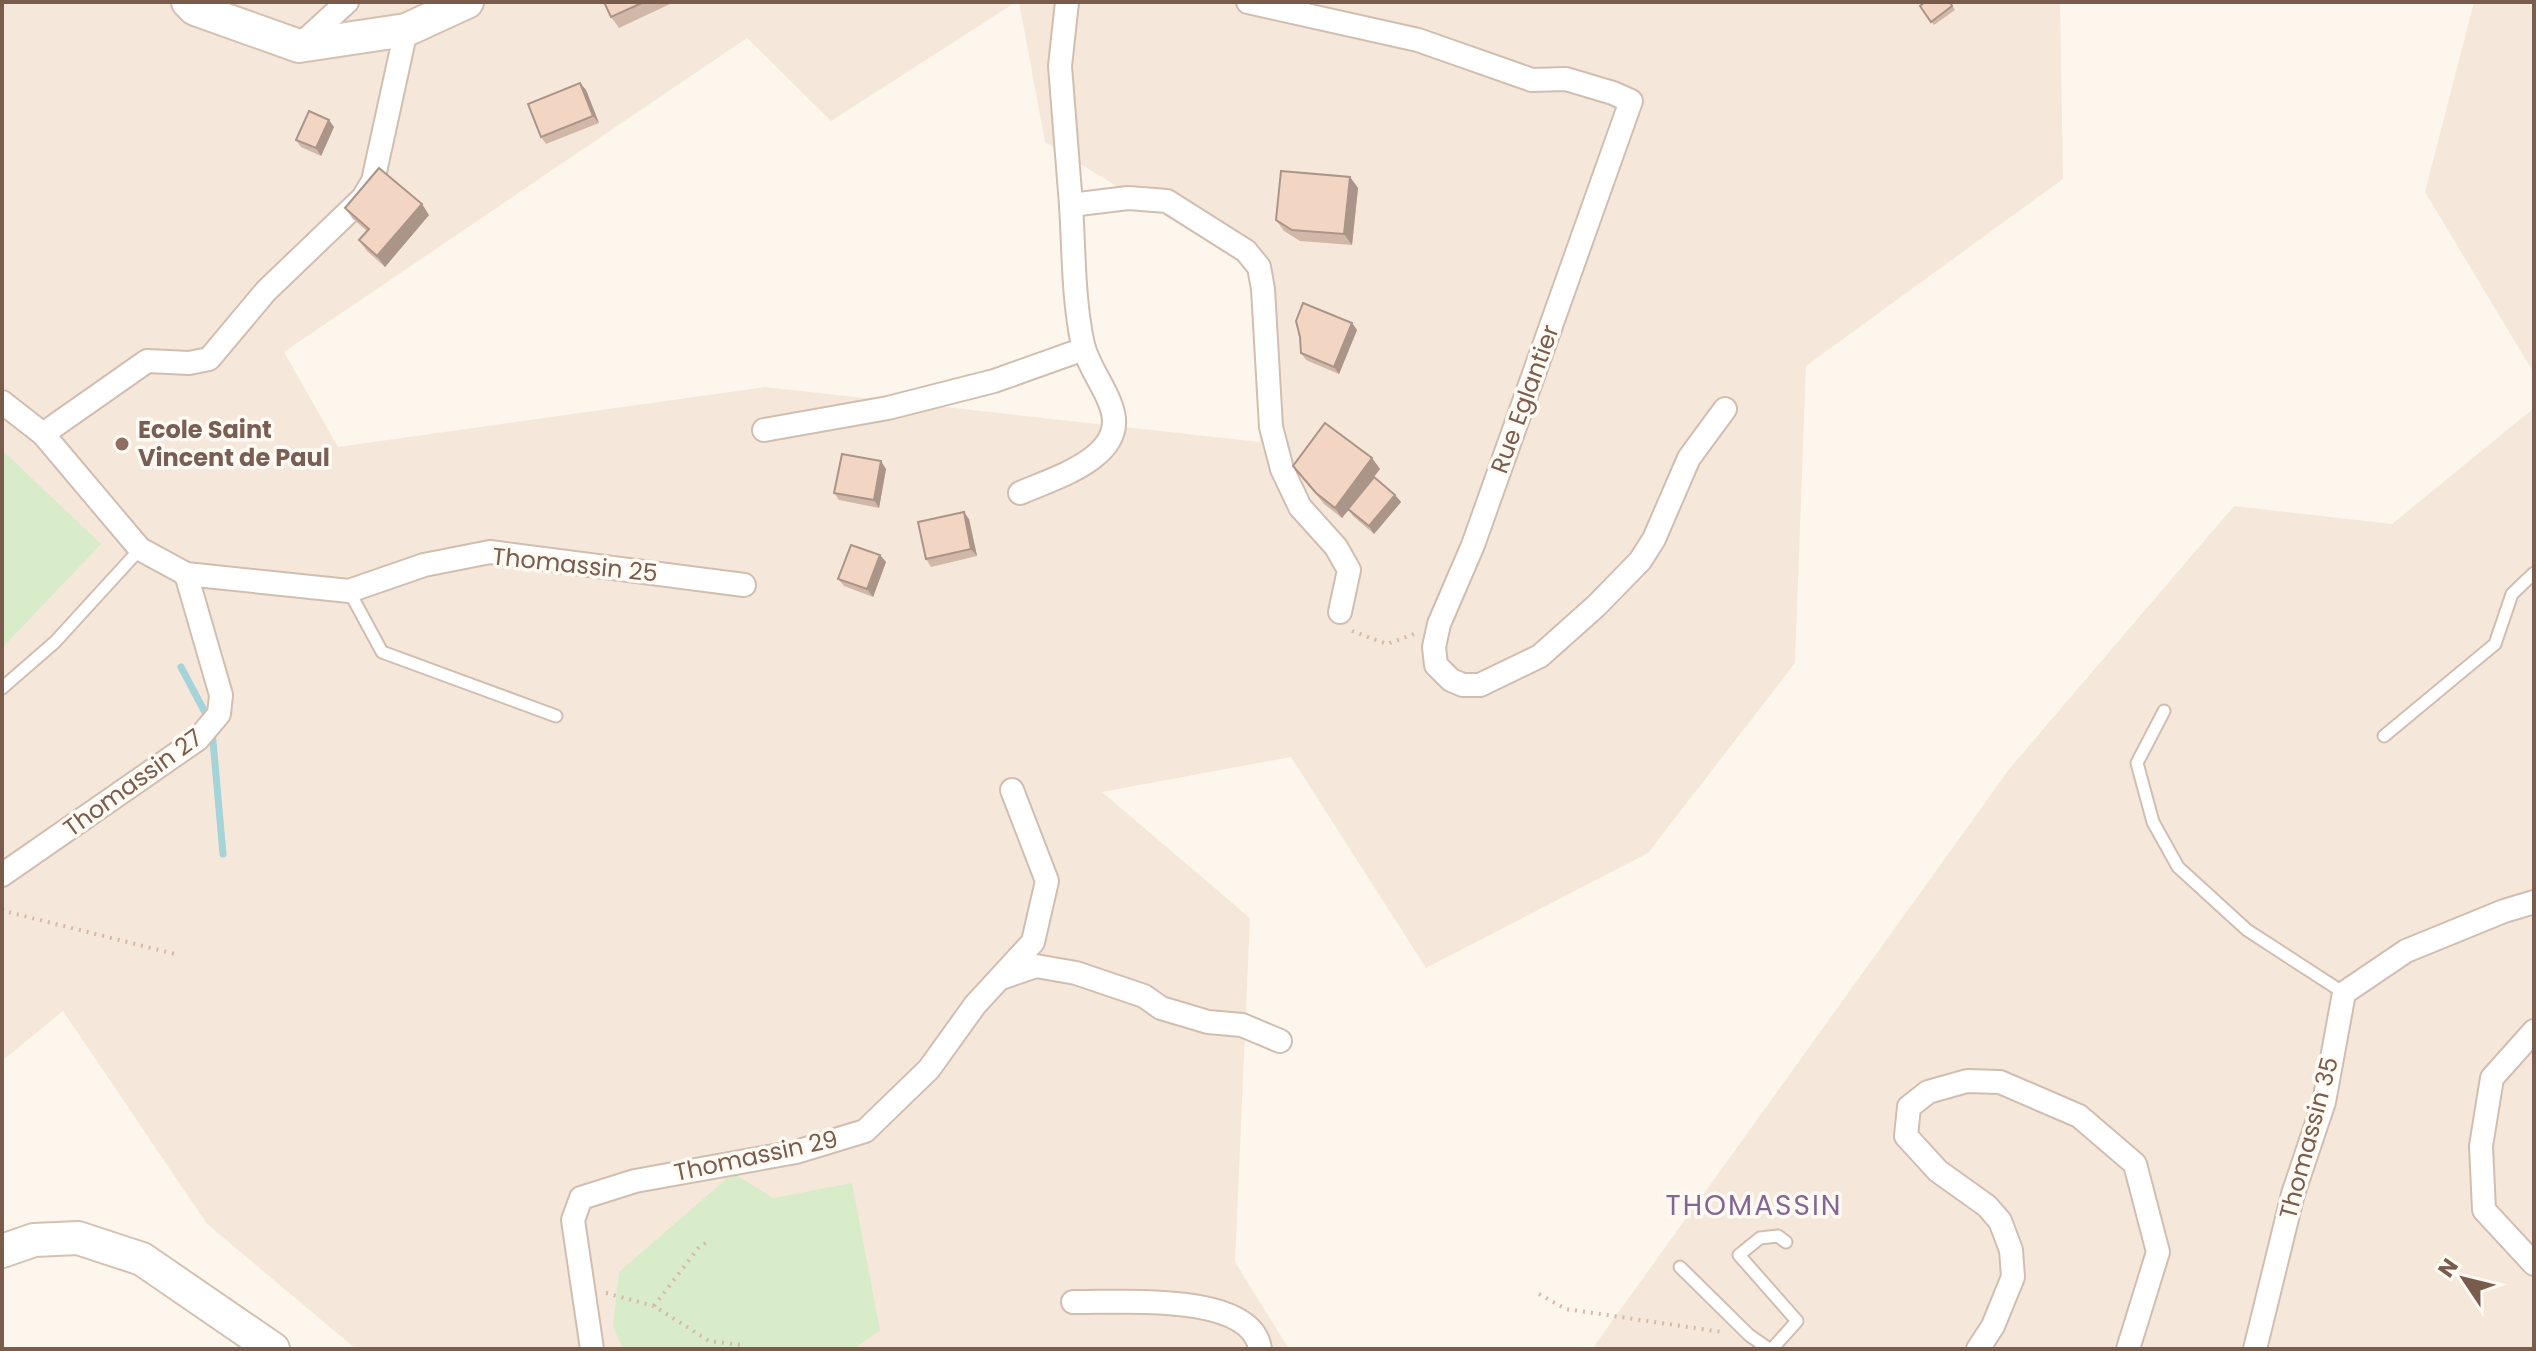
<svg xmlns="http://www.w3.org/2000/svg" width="2536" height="1351" font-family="Poppins,sans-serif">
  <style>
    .residential { fill: #f5e8da }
    .green { fill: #d8ecc9 }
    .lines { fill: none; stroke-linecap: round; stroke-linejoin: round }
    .stream { stroke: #a5d3da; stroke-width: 7 }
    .lane-casing { stroke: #d1beb0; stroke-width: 15 }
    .street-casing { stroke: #d1beb0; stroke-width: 26 }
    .secondary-casing { stroke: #d6c0b0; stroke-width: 36 }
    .path { stroke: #d9b8a5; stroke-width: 4; stroke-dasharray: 2 6; stroke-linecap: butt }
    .lane { stroke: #fff; stroke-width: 11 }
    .street { stroke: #fff; stroke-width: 22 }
    .secondary { stroke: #fff; stroke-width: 32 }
    .wall { fill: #d1b7a8 }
    .shaded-wall { fill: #aa9588 }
    .building { fill: #f3d5c3; stroke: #aa9588; stroke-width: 2 }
    .education-dot { fill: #8d6e63; stroke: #fffaf3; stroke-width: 3 }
    .labels { text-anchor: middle; stroke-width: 7; stroke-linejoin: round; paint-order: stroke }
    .street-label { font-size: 24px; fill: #7a5c4d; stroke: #fffaf3 }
    .education-label { font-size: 24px; font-weight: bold; fill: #785e54; stroke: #fffaf3; text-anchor: start }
    .quarter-label { font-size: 28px; letter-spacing: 2px; fill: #846695; stroke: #fffaf3 }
  </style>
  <rect width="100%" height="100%" fill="#fdf6ec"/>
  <!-- residential -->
  <g class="residential">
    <polygon points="2,2 1016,2 831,121 747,38 284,352 338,447 765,387 1260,442 1272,282 1045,142 1019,2 2060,2 2063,179 1806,366 1795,663 1648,853 1426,968 1291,757 1102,792 1250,918 1235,1262 1289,1349 356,1349 207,1224 63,1011 2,1061"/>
    <polygon points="2474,2 2534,2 2534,373 2425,192"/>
    <polygon points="2534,408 2534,1349 1592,1349 2010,768 2234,506 2392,524"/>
  </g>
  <!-- green -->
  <g class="green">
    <polygon points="2,450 101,544 2,648"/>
    <polygon points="733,1173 773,1198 852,1183 880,1330 854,1349 623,1349 613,1327 619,1272"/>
  </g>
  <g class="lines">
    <!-- stream -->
    <g class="stream">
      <polyline points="181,667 208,718"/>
      <polyline points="212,730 223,854"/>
    </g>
    <defs>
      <g id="lane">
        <polyline points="349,591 382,652 556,716"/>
        <polyline points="2,688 55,642 140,549"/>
        <polyline points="2164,711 2137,763 2153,822 2178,867 2247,930 2344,993"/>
        <polyline points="2384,736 2495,644 2512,594 2534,573"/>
        <polyline points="1680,1267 1749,1335 1769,1349"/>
        <polyline points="1772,1349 1797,1321 1739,1255 1760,1238 1778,1236 1786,1242"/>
      </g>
      <g id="street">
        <polyline points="1067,2 1060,66 1071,205 1128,198 1167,201 1246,251 1259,267 1263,289 1271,427 1282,469 1300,507 1336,547 1349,570 1340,612"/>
        <polyline points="1248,2 1418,40 1532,80 1566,79 1613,93 1631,101 1473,545 1439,624 1434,647 1436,665 1451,680 1463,685 1480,685 1540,656 1596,606 1640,561 1654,539 1689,458 1725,409"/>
        <polyline points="300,45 347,2"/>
        <polyline points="2,402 43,434 140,549 186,574 349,591 424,565 490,552 744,585"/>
        <polyline points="764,430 888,408 994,381 1084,349"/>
        <polyline points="43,434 147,361 189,363 209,359 266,291 363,198 373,181 406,30"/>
        <path d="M1020,493c34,-15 110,-36 91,-87 -7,-21 -22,-38 -28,-61 -10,-46 -9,-94 -12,-140"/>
        <polyline points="2,875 198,739 219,714 221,695 186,574"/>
        <polyline points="1004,977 1036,966 1076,973 1144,996 1161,1008 1208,1022 1242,1025 1280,1041"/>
        <polyline points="2534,1031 2492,1078 2481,1146 2484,1210 2534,1264"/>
        <path d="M1073,1302c43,1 179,-11 187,47"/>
        <polyline points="592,1349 573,1220 581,1198 635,1181 796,1152 865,1131 929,1069 975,1005 1033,942 1047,881 1012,790"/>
        <polyline points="1978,1349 1993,1326 2013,1277 2011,1250 2000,1221 1987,1206 1938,1171 1906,1136 1909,1107 1928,1092 1967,1081 2000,1082 2079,1116 2135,1164 2158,1252 2128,1349"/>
        <polyline points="2255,1349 2293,1194 2324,1102 2344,993 2406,951 2504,911 2534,902"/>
      </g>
      <g id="secondary">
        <polyline points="188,2 195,9 299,46 406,30 467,2"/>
        <polyline points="2,1251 34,1240 78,1238 142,1259 273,1349"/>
      </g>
    </defs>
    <!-- lane casing -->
    <use href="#lane" class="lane-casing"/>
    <!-- street casing -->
    <use href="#street" class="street-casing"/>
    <!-- secondary casing -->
    <use href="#secondary" class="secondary-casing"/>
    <!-- path -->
    <g class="path">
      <polyline points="1352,631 1387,644 1414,634"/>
      <polyline points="2,909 4,911 179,955"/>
      <polyline points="606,1293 654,1306 709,1341 741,1345"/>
      <polyline points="1539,1294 1566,1309 1722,1332"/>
      <polyline points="654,1306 699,1247 707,1242"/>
    </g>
    <!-- lane -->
    <use href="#lane" class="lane"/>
    <!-- street -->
    <use href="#street" class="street"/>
    <!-- secondary -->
    <use href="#secondary" class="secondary"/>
  </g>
  <!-- wall -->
  <g class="wall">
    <polygon points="604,2 670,2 670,4 619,28 611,17"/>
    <polygon points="1950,2 1955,10 1934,25 1920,6"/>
    <polygon points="580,83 586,90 599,123 546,144 541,137"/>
    <polygon points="334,127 321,156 301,147 296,140"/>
    <polygon points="1350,177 1358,188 1352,245 1300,241 1284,231 1276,220"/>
    <polygon points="345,208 429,215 385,267 367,251 359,240 367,231 353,219"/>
    <polygon points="1352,323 1357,330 1339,374 1306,360 1301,353"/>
    <polygon points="1372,458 1380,469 1366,487 1395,495 1401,502 1374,534 1353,516 1349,510 1342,518 1324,504 1293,466"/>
    <polygon points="886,469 879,508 839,500 834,493"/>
    <polygon points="969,519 977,556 931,567 926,559"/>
    <polygon points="880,555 886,562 873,597 844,586 838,579"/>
  </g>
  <!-- shaded-wall -->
  <g class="shaded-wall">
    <polygon points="580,83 586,90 599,123 593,116"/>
    <polygon points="329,120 334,127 321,156 316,148"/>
    <polygon points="1350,177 1358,188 1352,245 1344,234"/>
    <polygon points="422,204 429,215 385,267 377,256"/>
    <polygon points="1352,323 1357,330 1339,374 1334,367"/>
    <polygon points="1372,458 1380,469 1342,518 1335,508"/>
    <polygon points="881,461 886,469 879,508 874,500"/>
    <polygon points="1395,495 1401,502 1374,534 1369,526"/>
    <polygon points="964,512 969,519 977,556 971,549"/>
    <polygon points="880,555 886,562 873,597 867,589"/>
  </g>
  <!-- building -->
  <g class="building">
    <polygon points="604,2 644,2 611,17"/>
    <polygon points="1925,2 1950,2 1952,6 1931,22 1920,6"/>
    <polygon points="580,83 593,116 541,137 528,104"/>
    <polygon points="309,111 329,120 316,148 296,140"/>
    <polygon points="379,168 422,204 377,256 359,240 369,229 345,208"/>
    <polygon points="1281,171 1350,177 1344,234 1292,230 1276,220"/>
    <polygon points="1303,303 1352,323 1334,367 1301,353 1300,337 1296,321"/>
    <polygon points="1325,423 1372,458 1335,508 1316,493 1293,466"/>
    <polygon points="842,454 881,461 874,500 834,493"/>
    <polygon points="1374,477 1395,495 1369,526 1348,509"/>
    <polygon points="964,512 971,549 926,559 918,522"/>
    <polygon points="851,545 880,555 867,589 838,579"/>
  </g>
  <!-- markers -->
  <circle class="education-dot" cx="122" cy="444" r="8"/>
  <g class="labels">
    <!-- street labels -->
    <g class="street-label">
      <text transform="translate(1525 399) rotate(-70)" y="8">Rue Eglantier</text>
      <text transform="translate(575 565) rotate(6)" y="8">Thomassin 25</text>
      <text transform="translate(133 783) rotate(-36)" y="8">Thomassin 27</text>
      <text transform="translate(2309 1138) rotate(-75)" y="8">Thomassin 35</text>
      <text transform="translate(756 1156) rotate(-12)" y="8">Thomassin 29</text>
    </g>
    <!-- education labels -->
    <g class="education-label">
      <text x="138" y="438">Ecole Saint<tspan x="138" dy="28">Vincent de Paul</tspan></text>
    </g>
    <!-- quarter labels -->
    <g class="quarter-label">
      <text x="1754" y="1215">THOMASSIN</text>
    </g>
  </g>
  <!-- border -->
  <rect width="2536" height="1351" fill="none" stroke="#7a5c4d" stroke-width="8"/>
  <!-- north arrow -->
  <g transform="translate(2464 1279) rotate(305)" stroke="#fffaf3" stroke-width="6" paint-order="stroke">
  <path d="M0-6L14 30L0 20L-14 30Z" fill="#7a5c4d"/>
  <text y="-12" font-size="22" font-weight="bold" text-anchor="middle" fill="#7a5c4d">N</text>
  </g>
</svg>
